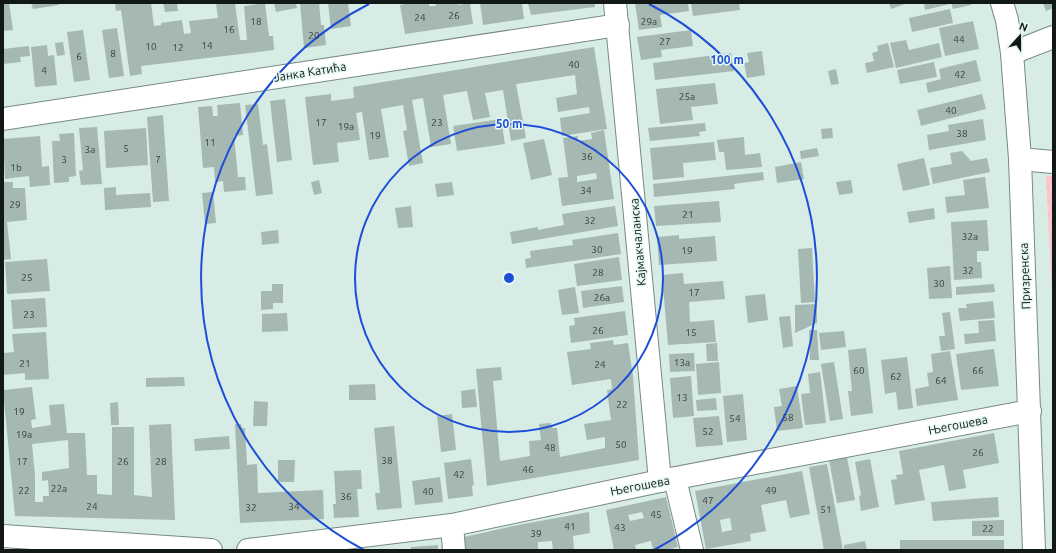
<svg xmlns="http://www.w3.org/2000/svg" width="1056" height="553" font-family="Ubuntu,sans-serif">
  <style>
    .wetland { fill: url(#wetland-marsh) }
    .building { fill: #a5b8b2; fill-rule: evenodd }
    .lines { fill: none; stroke-linecap: round; stroke-linejoin: round }
    .minor-casing { stroke: #778a84; stroke-width: 24 }
    .minor { stroke: #fff; stroke-width: 22 }
    .ring { fill: none; stroke: #1d4ed8; stroke-width: 2 }
    .labels { text-anchor: middle; stroke-width: 3; stroke-linejoin: round; paint-order: stroke }
    .number-label { font-size: 10px; fill: #36403d }
    .street-label { font-size: 12px; fill: #111816; stroke: #e5f9f4 }
    .centre { fill: #1d4ed8; stroke: #e5f9f4; stroke-width: 2 }
    .ring-label { font-size: 12px; text-anchor: middle; font-weight: bold; fill: #1d4ed8; stroke: #e5f9f4; stroke-width: 3; stroke-linejoin: round; paint-order: stroke }
  </style>
  <defs>
    <pattern id="wetland-marsh" width="20" height="14" patternUnits="userSpaceOnUse"><rect width="20" height="14" fill="#fdc4cb"/><path d="M1 5h8M5 5V1M11 12h8M15 12V8" fill="none" stroke="#d8a8ae"/></pattern>
  </defs>
  <rect width="100%" height="100%" fill="#d8ece6"/>
  <!-- wetland -->
  <polygon class="wetland" points="1046,176 1053,176 1053,311"/>
  <!-- building -->
  <g class="building">
    <polygon points="3,3 9,3 13,30 3,31"/>
    <polygon points="31,3 59,3 59,5 33,9"/>
    <polygon points="115,3 151,3 154,26 161,25 161,23 182,20 184,34 191,33 189,21 218,18 216,3 235,3 240,40 247,40 244,6 265,3 269,36 273,36 274,50 141,66 142,74 130,76 121,10 116,11"/>
    <polygon points="163,3 177,3 178,11 165,12"/>
    <polygon points="274,3 296,3 297,8 276,12"/>
    <polygon points="300,3 319,3 321,25 324,25 326,45 304,48"/>
    <polygon points="328,3 348,3 351,26 331,29"/>
    <polygon points="412,3 429,3 429,6 436,6 435,3 458,3 458,5 470,3 473,24 405,34 400,5"/>
    <polygon points="480,3 522,3 524,19 483,25"/>
    <polygon points="528,3 595,3 595,7 531,15"/>
    <polygon points="635,3 688,3 689,11 660,15 662,27 639,30"/>
    <polygon points="691,3 739,3 740,10 693,16"/>
    <polygon points="889,3 908,3 891,9"/>
    <polygon points="924,3 950,3 950,4 925,10"/>
    <polygon points="951,3 971,3 971,5 953,9"/>
    <polygon points="1043,3 1053,3 1053,8 1046,11"/>
    <polygon points="950,9 953,23 912,32 909,18"/>
    <polygon points="973,21 979,49 945,56 939,28"/>
    <polygon points="117,28 124,76 109,78 102,30"/>
    <polygon points="83,30 90,80 74,82 67,32"/>
    <polygon points="691,30 693,46 661,50 662,57 641,60 637,37"/>
    <polygon points="906,40 909,50 939,43 942,57 896,68 890,43"/>
    <polygon points="63,42 65,55 57,56 55,43"/>
    <polygon points="888,43 894,67 867,73 865,63 874,61 872,53 878,51 877,46"/>
    <polygon points="47,45 48,56 54,55 57,85 35,87 31,47"/>
    <polygon points="29,46 30,56 20,57 21,62 3,64 3,49"/>
    <polygon points="594,47 607,129 562,136 560,118 590,113 589,107 558,112 556,98 577,94 575,75 516,84 526,138 511,141 503,90 485,93 490,117 473,120 467,91 443,95 451,144 431,147 423,98 412,100 423,163 409,166 403,131 407,130 403,105 381,109 389,157 369,160 362,112 356,113 360,140 337,143 339,162 313,165 305,97 331,94 331,101 354,98 353,87"/>
    <polygon points="762,51 765,75 747,78 744,63 749,62 747,53"/>
    <polygon points="731,53 734,71 655,80 653,63"/>
    <polygon points="976,60 981,81 928,93 926,83 941,79 939,69"/>
    <polygon points="934,62 937,77 900,84 897,70"/>
    <polygon points="836,69 839,84 831,85 828,71"/>
    <polygon points="715,83 718,104 691,107 693,120 660,124 656,89"/>
    <polygon points="982,94 986,109 921,126 917,110"/>
    <polygon points="285,99 292,160 277,162 270,101"/>
    <polygon points="240,103 243,135 234,136 238,177 245,177 246,190 224,192 223,181 215,182 214,167 203,168 198,107 212,106 213,116 218,116 217,105"/>
    <polygon points="258,104 263,145 267,144 273,194 256,196 245,105"/>
    <polygon points="163,115 169,201 153,202 147,117"/>
    <polygon points="501,119 505,144 457,151 453,126"/>
    <polygon points="983,119 986,140 929,150 927,135 949,131 948,125"/>
    <polygon points="705,123 706,131 699,132 700,136 650,141 648,128"/>
    <polygon points="97,127 102,184 81,185 79,171 83,170 79,128"/>
    <polygon points="146,128 148,165 106,168 104,131"/>
    <polygon points="832,128 833,138 822,139 821,129"/>
    <path d="M604,130l10,69 -52,7 -4,-28 10,-1 -5,-39 15,-2v5l14,-2 -1,-6zM596,173l1,6 -20,3v-6z"/>
    <polygon points="74,133 76,176 69,177 69,182 54,183 52,141 60,141 59,134"/>
    <polygon points="40,136 42,167 49,166 50,185 30,187 29,176 5,179 3,139"/>
    <polygon points="744,137 745,155 760,153 762,167 726,170 724,152 719,152 717,140"/>
    <polygon points="544,139 552,175 531,180 523,143"/>
    <polygon points="714,142 716,160 683,163 684,177 653,180 650,148"/>
    <polygon points="817,148 819,156 801,159 800,151"/>
    <polygon points="962,151 971,161 987,158 990,172 933,184 930,168 952,164 950,153"/>
    <polygon points="924,158 930,185 903,191 897,164"/>
    <polygon points="801,162 804,179 777,183 775,167"/>
    <polygon points="763,172 764,180 734,184 735,189 654,197 653,184"/>
    <polygon points="985,177 989,208 947,213 945,197 965,195 963,180"/>
    <polygon points="319,180 322,193 314,195 311,182"/>
    <polygon points="851,180 853,193 839,195 836,182"/>
    <polygon points="3,182 13,182 13,188 25,188 27,220 7,222 11,259 3,260"/>
    <polygon points="452,182 454,195 437,197 435,184"/>
    <polygon points="116,187 116,195 150,193 151,207 105,210 104,188"/>
    <polygon points="213,192 216,223 205,224 202,193"/>
    <polygon points="719,201 721,222 656,226 654,206"/>
    <polygon points="411,206 413,227 398,228 395,208"/>
    <polygon points="615,206 618,226 512,244 510,232 538,227 538,230 564,225 562,214"/>
    <polygon points="934,208 935,219 909,223 907,212"/>
    <polygon points="987,220 989,251 977,251 977,262 981,262 982,278 954,280 951,222"/>
    <polygon points="278,230 279,243 262,245 261,232"/>
    <polygon points="618,233 621,254 526,268 525,259 531,258 530,251 573,245 572,240"/>
    <polygon points="679,235 679,239 715,236 717,261 659,265 657,237"/>
    <polygon points="812,248 815,302 801,303 798,249"/>
    <polygon points="619,257 622,280 577,286 574,264"/>
    <polygon points="47,259 50,291 7,294 5,262"/>
    <polygon points="950,266 952,298 929,299 927,268"/>
    <polygon points="683,273 684,284 723,281 725,299 689,302 690,322 714,320 716,342 668,345 662,275"/>
    <polygon points="272,284 283,284 283,303 273,303 273,309 261,310 261,291 272,291"/>
    <polygon points="994,284 995,292 956,295 956,287"/>
    <polygon points="622,286 624,302 583,308 581,291"/>
    <polygon points="575,287 579,313 562,315 558,290"/>
    <polygon points="765,294 768,320 748,323 745,296"/>
    <polygon points="45,298 47,327 13,329 11,300"/>
    <polygon points="993,301 995,318 960,321 958,308 967,308 966,304"/>
    <polygon points="817,304 817,323 795,333 795,305"/>
    <polygon points="625,311 628,335 571,343 569,326 575,325 574,318"/>
    <polygon points="950,312 955,349 941,351 939,336 945,336 942,313"/>
    <polygon points="287,313 288,331 262,332 262,314"/>
    <polygon points="790,316 793,346 783,348 779,317"/>
    <polygon points="994,320 996,341 965,344 964,334 979,333 978,321"/>
    <polygon points="809,330 817,330 819,360 810,360"/>
    <polygon points="844,331 846,347 821,350 819,333"/>
    <polygon points="46,332 49,379 25,380 25,373 3,375 3,353 14,352 12,334"/>
    <polygon points="613,340 614,345 628,343 633,376 639,460 487,486 476,369 501,367 502,380 493,381 500,461 530,456 529,441 541,440 539,424 551,423 552,428 557,428 560,457 605,448 605,437 587,440 584,424 611,420 607,390 612,389 611,379 572,385 567,352 591,349 590,343"/>
    <polygon points="717,343 718,361 707,361 706,344"/>
    <polygon points="866,348 873,413 851,416 848,391 852,391 848,350"/>
    <polygon points="994,349 999,386 961,390 956,354"/>
    <polygon points="950,351 958,400 917,406 915,389 929,386 927,373 933,372 931,354"/>
    <polygon points="694,353 695,371 670,372 669,354"/>
    <polygon points="907,357 913,408 898,410 896,392 885,394 881,360"/>
    <polygon points="719,362 721,393 698,395 696,364"/>
    <polygon points="834,362 843,419 830,421 821,364"/>
    <polygon points="820,372 826,423 805,425 801,394 810,393 808,374"/>
    <polygon points="691,376 694,416 673,418 670,378"/>
    <polygon points="184,377 185,386 146,387 146,378"/>
    <polygon points="375,384 376,400 349,400 349,385"/>
    <polygon points="797,386 803,428 777,431 774,407 782,406 779,389"/>
    <path d="M32,387l4,32 -5,1 1,8 19,-3 -2,-20 15,-1 3,29h18l2,42h10v19l15,1v-68h22v68l18,2 -3,-72 22,-1 4,96 -160,-4 -12,-126zM68,440l1,28 -27,4v9l6,-1 1,16h-6v6h-8v-27l-3,-31z"/>
    <polygon points="475,389 477,407 462,408 461,391"/>
    <polygon points="743,394 747,440 727,442 723,396"/>
    <polygon points="716,398 717,410 697,411 696,400"/>
    <polygon points="254,401 268,402 267,426 253,426"/>
    <polygon points="118,402 119,425 111,425 110,403"/>
    <polygon points="452,414 456,450 441,452 437,416"/>
    <polygon points="719,416 723,445 696,447 693,418"/>
    <polygon points="235,424 241,424 242,428 245,428 247,465 257,464 258,493 323,490 324,519 240,523"/>
    <polygon points="394,426 402,508 377,510 375,493 380,493 374,428"/>
    <polygon points="994,433 999,463 963,470 966,488 949,491 944,465 919,470 925,500 895,505 891,480 897,479 896,475 903,474 899,451"/>
    <polygon points="229,436 230,449 195,451 194,439"/>
    <polygon points="847,457 855,500 837,503 829,460"/>
    <polygon points="471,459 474,485 472,486 473,496 448,499 444,463"/>
    <polygon points="870,459 879,507 861,511 859,496 861,495 855,462"/>
    <polygon points="278,460 295,460 294,482 278,482"/>
    <polygon points="827,464 843,550 824,550 809,467"/>
    <polygon points="361,470 362,489 357,489 359,517 334,518 333,504 336,504 334,471"/>
    <path d="M802,471l8,43 -20,4 -4,-18 -25,5 5,26 -16,3 1,7 -45,8 -11,-58zM730,518l2,12 -10,2 -2,-12z"/>
    <polygon points="440,477 443,502 415,505 412,481"/>
    <path d="M666,497l12,50 -12,3h-13l-2,-9 -16,4 1,5h-22l-8,-40zM642,512l2,6 -14,3 -2,-6z"/>
    <polygon points="998,497 999,517 933,521 931,502"/>
    <polygon points="589,512 590,533 573,536 574,550 553,550 552,541 538,542 538,550 465,550 464,537 513,526"/>
    <polygon points="1004,520 1004,536 972,536 972,521"/>
    <rect x="900" y="540" width="104" height="10"/>
    <polygon points="865,541 867,550 844,550 844,545"/>
    <polygon points="438,545 438,550 411,550 411,547"/>
  </g>
  <g class="lines">
    <defs>
      <g id="minor">
        <polyline points="615,3 660,481"/>
        <polyline points="1002,3 1007,20 1012,53 1020,159 1034,550"/>
        <polyline points="1012,53 1053,37"/>
        <polyline points="3,119 618,25"/>
        <polyline points="1020,159 1053,162"/>
        <polyline points="675,479 692,550"/>
        <polyline points="452,525 454,550"/>
        <polyline points="3,536 211,550"/>
        <polyline points="248,550 452,525 660,481 1030,411"/>
      </g>
    </defs>
    <!-- minor casing -->
    <use href="#minor" class="minor-casing"/>
    <!-- minor -->
    <use href="#minor" class="minor"/>
  </g>
  <!-- distance rings -->
  <g class="ring">
    <circle cx="509" cy="278" r="154"/>
    <path d="M364 550A308 308 0 0 1 369 4M649 4A308 308 0 0 1 654 550"/>
  </g>
  <g class="labels">
    <!-- number labels -->
    <g class="number-label">
      <text x="454" y="19">26</text>
      <text x="420" y="21">24</text>
      <text x="256" y="25">18</text>
      <text x="649" y="25">29a</text>
      <text x="229" y="33">16</text>
      <text x="314" y="39">20</text>
      <text x="959" y="43">44</text>
      <text x="665" y="45">27</text>
      <text x="207" y="49">14</text>
      <text x="151" y="50">10</text>
      <text x="178" y="51">12</text>
      <text x="113" y="57">8</text>
      <text x="79" y="60">6</text>
      <text x="574" y="68">40</text>
      <text x="44" y="74">4</text>
      <text x="960" y="78">42</text>
      <text x="687" y="100">25a</text>
      <text x="951" y="114">40</text>
      <text x="321" y="126">17</text>
      <text x="437" y="126">23</text>
      <text x="346" y="130">19a</text>
      <text x="962" y="137">38</text>
      <text x="375" y="139">19</text>
      <text x="210" y="146">11</text>
      <text x="126" y="152">5</text>
      <text x="90" y="153">3a</text>
      <text x="587" y="160">36</text>
      <text x="64" y="163">3</text>
      <text x="158" y="163">7</text>
      <text x="16" y="171">1b</text>
      <text x="586" y="194">34</text>
      <text x="15" y="208">29</text>
      <text x="688" y="218">21</text>
      <text x="590" y="224">32</text>
      <text x="970" y="240">32a</text>
      <text x="597" y="253">30</text>
      <text x="687" y="254">19</text>
      <text x="968" y="274">32</text>
      <text x="598" y="276">28</text>
      <text x="27" y="281">25</text>
      <text x="939" y="287">30</text>
      <text x="694" y="296">17</text>
      <text x="602" y="301">26a</text>
      <text x="29" y="318">23</text>
      <text x="598" y="334">26</text>
      <text x="691" y="336">15</text>
      <text x="682" y="366">13a</text>
      <text x="25" y="367">21</text>
      <text x="600" y="368">24</text>
      <text x="859" y="374">60</text>
      <text x="978" y="374">66</text>
      <text x="896" y="380">62</text>
      <text x="941" y="384">64</text>
      <text x="682" y="401">13</text>
      <text x="622" y="408">22</text>
      <text x="19" y="415">19</text>
      <text x="788" y="421">58</text>
      <text x="735" y="422">54</text>
      <text x="708" y="435">52</text>
      <text x="24" y="438">19a</text>
      <text x="621" y="448">50</text>
      <text x="550" y="451">48</text>
      <text x="978" y="456">26</text>
      <text x="387" y="464">38</text>
      <text x="22" y="465">17</text>
      <text x="123" y="465">26</text>
      <text x="161" y="465">28</text>
      <text x="528" y="473">46</text>
      <text x="459" y="478">42</text>
      <text x="59" y="492">22a</text>
      <text x="24" y="494">22</text>
      <text x="771" y="494">49</text>
      <text x="428" y="495">40</text>
      <text x="346" y="500">36</text>
      <text x="708" y="504">47</text>
      <text x="92" y="510">24</text>
      <text x="294" y="510">34</text>
      <text x="251" y="511">32</text>
      <text x="826" y="513">51</text>
      <text x="656" y="518">45</text>
      <text x="570" y="530">41</text>
      <text x="620" y="531">43</text>
      <text x="988" y="532">22</text>
      <text x="536" y="537">39</text>
    </g>
    <!-- street labels -->
    <g class="street-label">
      <text transform="translate(310 72) rotate(-9)" y="4">Јанка Катића</text>
      <text transform="translate(638 242) rotate(-95)" y="4">Кајмакчаланска</text>
      <text transform="translate(1025 276) rotate(-92)" y="4">Призренска</text>
      <text transform="translate(958 425) rotate(-11)" y="4">Његошева</text>
      <text transform="translate(640 486) rotate(-11)" y="4">Његошева</text>
    </g>
  </g>
  <circle cx="509" cy="278" r="6" class="centre"/>
  <g class="ring-label">
    <text x="727" y="64">100 m</text>
    <text x="509" y="128">50 m</text>
  </g>
  <!-- border -->
  <rect width="1056" height="553" fill="none" stroke="#111816" stroke-width="8"/>
  <!-- north arrow -->
  <g transform="translate(1020 36) rotate(21)" stroke="#e5f9f4" stroke-width="3" paint-order="stroke">
  <path d="M0-3L7 15L0 10L-7 15Z" fill="#111816"/>
  <text y="-6" font-size="11" font-weight="bold" text-anchor="middle" fill="#111816">N</text>
  </g>
</svg>
